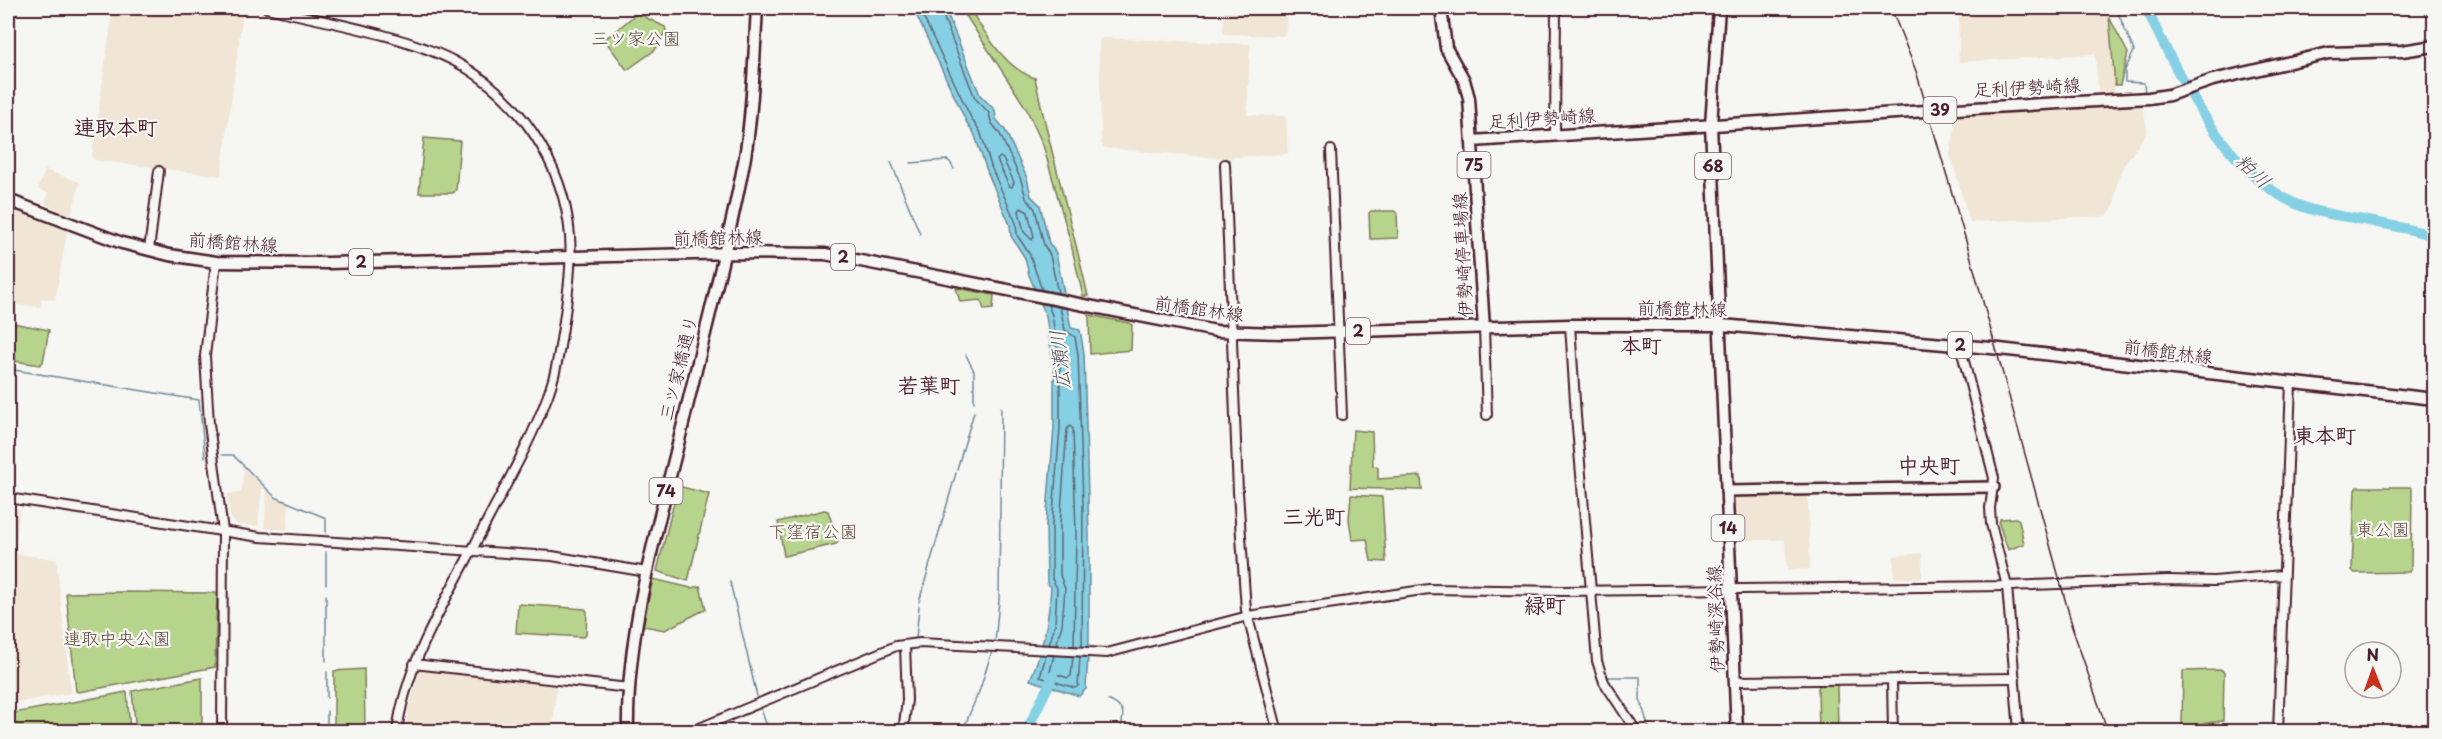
<svg xmlns="http://www.w3.org/2000/svg" width="2442" height="739" font-family="'Playpen Sans','Klee One',sans-serif">
  <style>
    .built { fill: #f1e5d6 }
    .green { fill: #b7d48c; stroke: #807a5c; stroke-width: 1.5 }
    .water { fill: #85d0e4; stroke: #6d899a; stroke-width: 1.5 }
    .lines { fill: none; stroke-linecap: round; stroke-linejoin: round }
    .shore { stroke: #626675; stroke-width: 1.5 }
    .stream { stroke: #6d899a; stroke-width: 1.5 }
    .river { stroke: #85d0e4; stroke-width: 10 }
    .tertiary-casing { stroke: #4a1f2b; stroke-width: 12 }
    .secondary-casing { stroke: #4a1f2b; stroke-width: 14 }
    .primary-casing { stroke: #4a1f2b; stroke-width: 15 }
    .tertiary { stroke: #f6f6f2; stroke-width: 8 }
    .secondary { stroke: #f6f6f2; stroke-width: 9 }
    .primary { stroke: #f6f6f2; stroke-width: 10 }
    .rail { stroke: #4a1f2b; stroke-width: 1.5 }
    .labels { text-anchor: middle; stroke-width: 4.5; stroke-linejoin: round; paint-order: stroke }
    .shield { fill: #f6f6f2; stroke: #7e6067; stroke-width: 1.5 }
    .shield-label { font-size: 16px; font-weight: bold; fill: #4a1f2b }
    .park-label { font-size: 18px; fill: #654c43; stroke: #f6f6f2 }
    .street-label { font-size: 18px; fill: #4a1f2b; stroke: #f6f6f2 }
    .water-label { font-size: 20px; font-style: italic; fill: #5c5462; stroke: #f6f6f2 }
    .quarter-label { font-size: 21px; font-weight: bold; fill: #4a1f2b; stroke: #f6f6f2 }
  </style>
  <rect width="100%" height="100%" fill="#f6f6f2"/>
  <filter id="ink" filterUnits="userSpaceOnUse"><feTurbulence type="fractalNoise" baseFrequency=".0167" numOctaves="2"/><feDisplacementMap in="SourceGraphic" scale="12" xChannelSelector="R" yChannelSelector="G"/><feConvolveMatrix kernelMatrix="1 2 1 2 8 2 1 2 1" color-interpolation-filters="sRGB"/></filter>
  <g filter="url(#ink)">
    <!-- built -->
    <g class="built">
      <polygon points="113,8 230,8 243,11 221,176 94,160 92,157"/>
      <polygon points="1224,8 1287,8 1286,32 1282,36 1225,34 1223,33"/>
      <polygon points="1959,8 2106,8 2109,17 2115,96 2099,98 2095,54 1959,62"/>
      <polygon points="1102,38 1250,44 1247,115 1286,116 1288,154 1221,158 1104,148 1101,143 1099,41"/>
      <polygon points="2141,102 2148,131 2124,165 2118,178 2114,205 2107,216 1970,222 1950,154 1958,112"/>
      <polygon points="45,170 80,182 71,215 45,204 48,193 38,189"/>
      <polygon points="8,208 67,231 55,300 41,298 40,307 8,304"/>
      <polygon points="244,468 262,486 258,526 236,524 230,516 227,494 241,493"/>
      <polygon points="267,492 275,499 289,503 287,530 264,528"/>
      <polygon points="1806,494 1808,497 1810,569 1787,570 1785,540 1735,540 1733,495"/>
      <polygon points="8,507 20,509 15,548 8,547"/>
      <polygon points="8,553 56,559 71,693 8,704"/>
      <polygon points="1922,553 1922,578 1894,578 1894,556"/>
      <polygon points="420,670 556,685 553,731 405,731 409,707"/>
    </g>
    <!-- green -->
    <g class="green">
      <path d="M961,8h8c16,24 36,61 66,70 15,73 37,145 53,218h-5l-13,-56 -27,-95 -17,-37z"/>
      <polygon points="636,14 639,14 665,27 666,30 655,50 627,70 604,39 612,34"/>
      <polygon points="2109,17 2128,53 2120,85 2115,85"/>
      <polygon points="424,138 460,141 456,190 453,193 419,193"/>
      <polygon points="1371,211 1394,211 1397,213 1398,238 1370,239 1369,213"/>
      <polygon points="956,288 994,295 993,309 984,310 981,300 960,302"/>
      <polygon points="1089,315 1129,323 1132,325 1131,350 1090,354"/>
      <polygon points="8,322 49,330 43,362 40,365 8,360"/>
      <polygon points="1353,430 1372,432 1373,466 1378,467 1378,479 1421,476 1422,490 1350,488"/>
      <polygon points="678,486 709,494 688,581 657,571"/>
      <polygon points="2357,487 2410,487 2412,489 2411,570 2408,572 2355,573 2352,570 2355,490"/>
      <polygon points="1351,495 1382,497 1386,562 1371,561 1367,539 1352,540 1349,519"/>
      <polygon points="824,510 828,511 838,542 836,544 784,556 778,522"/>
      <polygon points="2016,518 2019,520 2024,544 2008,550 1999,524 2000,519"/>
      <polygon points="653,579 691,588 700,586 706,609 665,630 643,626"/>
      <polygon points="123,592 217,593 215,667 79,692 76,691 66,593"/>
      <polygon points="518,604 585,609 587,611 586,635 583,637 516,633"/>
      <polygon points="364,669 365,730 336,729 334,728 334,671"/>
      <polygon points="2222,670 2224,673 2223,721 2182,726 2183,671"/>
      <polygon points="202,678 202,731 184,729 180,731 136,731 132,691"/>
      <polygon points="1820,685 1837,685 1838,731 1819,731 1818,688"/>
      <polygon points="127,692 130,731 8,731 8,714"/>
    </g>
    <!-- water -->
    <path class="water" d="M913,8h32l35,87 15,15 1,9 9,11 22,48 4,18 9,9 9,38 7,10 15,75 9,2 4,23 5,182v104l-3,50 -7,7 -49,-16c13,-30 19,-60 21,-93l-4,-4 -1,-59 8,-96v-60l-8,-52 -17,-41 -4,-17 -14,-22 -1,-11 -23,-54 -13,-38 -7,-10z"/>
    <g class="lines">
      <!-- shore -->
      <g class="shore">
        <polyline points="919,8 972,120 980,131 992,169 1016,223 1017,235 1030,255 1042,290"/>
        <polyline points="940,8 975,98 989,113 991,122 1000,134 1021,180 1026,198 1035,209 1044,245 1050,255 1058,293"/>
        <polygon points="1000,157 1003,159 1014,182 1012,187 1009,186 997,160"/>
        <polygon points="1021,208 1028,212 1034,237 1032,240 1024,232 1019,211"/>
        <polyline points="1048,305 1052,315 1060,367 1060,428 1052,525 1052,579 1057,588 1055,624 1049,645"/>
        <polyline points="1060,307 1065,330 1075,337 1078,354 1083,504 1082,646"/>
        <polyline points="1056,645 1062,625 1065,589 1060,575 1060,525 1067,429 1070,426 1073,429 1076,535 1074,646"/>
        <polyline points="1046,655 1040,677 1075,688 1078,686 1080,657"/>
        <polyline points="1054,655 1050,672 1068,678 1071,676 1073,656"/>
      </g>
      <!-- stream -->
      <g class="stream">
        <polyline points="2116,8 2134,51 2125,70 2125,82 2144,83 2145,94"/>
        <polyline points="891,162 920,234"/>
        <polyline points="911,163 947,160 950,162 954,169"/>
        <polyline points="966,355 974,371 974,402"/>
        <polyline points="8,369 199,400 205,457"/>
        <polyline points="222,455 233,455 275,497 326,518 326,533"/>
        <polyline points="957,469 974,412"/>
        <polyline points="730,582 757,696"/>
        <polyline points="326,584 326,552"/>
        <polyline points="326,595 326,661"/>
        <polyline points="919,602 956,473"/>
        <polyline points="916,639 919,606"/>
        <polyline points="995,643 999,600 1001,407"/>
        <polyline points="327,672 327,698"/>
        <polyline points="1608,677 1640,677 1640,699 1650,732"/>
        <path d="M1108,700c19,9 16,13 12,32"/>
        <polyline points="761,709 769,732"/>
        <polyline points="327,711 327,728"/>
        <polyline points="962,732 980,689 992,651"/>
      </g>
      <!-- river -->
      <g class="river">
        <path d="M2146,8c31,66 80,165 150,196 20,9 41,11 62,15 26,5 51,9 76,17"/>
        <polyline points="1026,732 1053,676"/>
      </g>
      <defs>
        <g id="tertiary">
          <path d="M267,8c58,14 134,26 187,53 64,34 110,102 116,175 2,29 -2,56 -6,85 -4,25 -7,50 -16,74 -16,44 -40,86 -62,128 -33,66 -80,136 -89,209"/>
          <polyline points="1555,135 1556,8"/>
          <polyline points="1331,150 1342,415"/>
          <polyline points="1225,164 1238,492 1246,610 1278,732"/>
          <polyline points="149,250 159,171"/>
          <polyline points="216,262 205,356 209,424 223,531 222,732"/>
          <polyline points="1570,325 1576,416 1597,661 1604,682 1637,732"/>
          <polyline points="1484,328 1487,415"/>
          <polyline points="1961,345 1962,353 1994,478 1990,508 1991,524 2007,586 2019,732"/>
          <polyline points="8,498 260,537 552,556 647,572"/>
          <polyline points="414,664 629,688"/>
          <polyline points="1892,680 1893,732"/>
          <polyline points="1735,681 2015,678"/>
          <polyline points="690,732 896,646 920,643 1107,653 1248,616 1429,589 1561,591 2007,586 2168,580 2214,581 2283,575"/>
          <polyline points="903,732 907,700 905,645"/>
          <polyline points="2278,732 2291,383"/>
        </g>
        <polyline id="secondary" points="1726,491 1994,487"/>
        <g id="primary">
          <polyline points="1441,8 1446,48 1464,80 1469,98 1484,328"/>
          <polyline points="1719,8 1711,125 1737,732"/>
          <polyline points="1472,141 1956,109 2149,98 2169,95 2213,80 2329,53 2402,51 2434,46"/>
          <polyline points="8,200 122,243 169,255 216,262 328,263 734,253 825,254 1216,331 1283,333 1570,325 1721,325 1991,348 2434,399"/>
          <path d="M628,732c-2,-104 30,-204 54,-304 21,-90 46,-180 63,-271 8,-49 9,-100 12,-149"/>
        </g>
      </defs>
      <!-- tertiary casing -->
      <use href="#tertiary" class="tertiary-casing"/>
      <!-- secondary casing -->
      <use href="#secondary" class="secondary-casing"/>
      <!-- primary casing -->
      <use href="#primary" class="primary-casing"/>
      <!-- tertiary -->
      <use href="#tertiary" class="tertiary"/>
      <!-- secondary -->
      <use href="#secondary" class="secondary"/>
      <!-- primary -->
      <use href="#primary" class="primary"/>
      <!-- rail -->
      <g class="rail">
        <polyline points="1891,8 1916,71 1969,251 2074,632"/>
        <polyline points="2071,624 2108,732"/>
      </g>
    </g>
  </g>
  <g class="labels">
    <!-- shield labels -->
    <g class="shield">
      <rect x="1923.5" y="97" width="33" height="26" rx="4.5"/>
      <rect x="1457.5" y="152" width="33" height="26" rx="4.5"/>
      <rect x="1695" y="153" width="36" height="26" rx="4.5"/>
      <rect x="831" y="244" width="24" height="26" rx="4.5"/>
      <rect x="349" y="249" width="24" height="26" rx="4.5"/>
      <rect x="1346" y="318" width="24" height="26" rx="4.5"/>
      <rect x="1948" y="332" width="24" height="26" rx="4.5"/>
      <rect x="649.5" y="478" width="33" height="26" rx="4.5"/>
      <rect x="1711.5" y="515" width="33" height="26" rx="4.5"/>
    </g>
    <g class="shield-label">
      <text x="1940" y="116">39</text>
      <text x="1474" y="171">75</text>
      <text x="1713" y="172">68</text>
      <text x="843" y="263">2</text>
      <text x="361" y="268">2</text>
      <text x="1358" y="337">2</text>
      <text x="1960" y="351">2</text>
      <text x="666" y="497">74</text>
      <text x="1728" y="534">14</text>
    </g>
    <!-- park labels -->
    <g class="park-label">
      <text x="636" y="45">三ツ家公園</text>
      <text x="2383" y="536">東公園</text>
      <text x="813" y="538">下窪宿公園</text>
      <text x="117" y="645">連取中央公園</text>
    </g>
    <!-- street labels -->
    <g class="street-label">
      <text transform="translate(2027 88) rotate(-3)" y="6">足利伊勢崎線</text>
      <text transform="translate(1542 119) rotate(-4)" y="6">足利伊勢崎線</text>
      <text transform="translate(718 238) rotate(-1)" y="6">前橋館林線</text>
      <text transform="translate(233 243) rotate(4)" y="6">前橋館林線</text>
      <text transform="translate(1463 255) rotate(-93)" y="6">伊勢崎停車場線</text>
      <text transform="translate(1199 309) rotate(8)" y="6">前橋館林線</text>
      <text transform="translate(1682 309) rotate(1)" y="6">前橋館林線</text>
      <text transform="translate(2168 352) rotate(7)" y="6">前橋館林線</text>
      <text transform="translate(679 368) rotate(-76)" y="6">三ツ家橋通り</text>
      <text transform="translate(1716 619) rotate(-92)" y="6">伊勢崎深谷線</text>
    </g>
    <!-- water labels -->
    <g class="water-label">
      <text transform="translate(2253 171) rotate(44)" y="7">粕川</text>
      <text transform="translate(1060 360) rotate(-96)" y="7">広瀬川</text>
    </g>
    <!-- quarter labels -->
    <g class="quarter-label">
      <text x="116" y="135">連取本町</text>
      <text x="1641" y="353">本町</text>
      <text x="929" y="393">若葉町</text>
      <text x="2325" y="443">東本町</text>
      <text x="1929" y="473">中央町</text>
      <text x="1314" y="524">三光町</text>
      <text x="1545" y="613">緑町</text>
    </g>
  </g>
  <!-- margin -->
  <rect width="2442" height="739" fill="none" stroke="#f6f6f2" stroke-width="30"/>
  <rect x="15" y="15" width="2412" height="709" fill="none" stroke="#4a1f2b" stroke-width="2" filter="url(#ink)"/>
  <!-- north arrow -->
  <g transform="translate(2373 670) rotate(359)"><circle r="28" fill="#f6f6f2" stroke="#b1a0a2" stroke-width="1.5"/>
  <path d="M0-4.5L10 22L0 15L-10 22Z" fill="#c8321e"/>
  <text y="-9" font-size="16" font-weight="bold" text-anchor="middle" fill="#4a1f2b">N</text>
  </g>
</svg>
